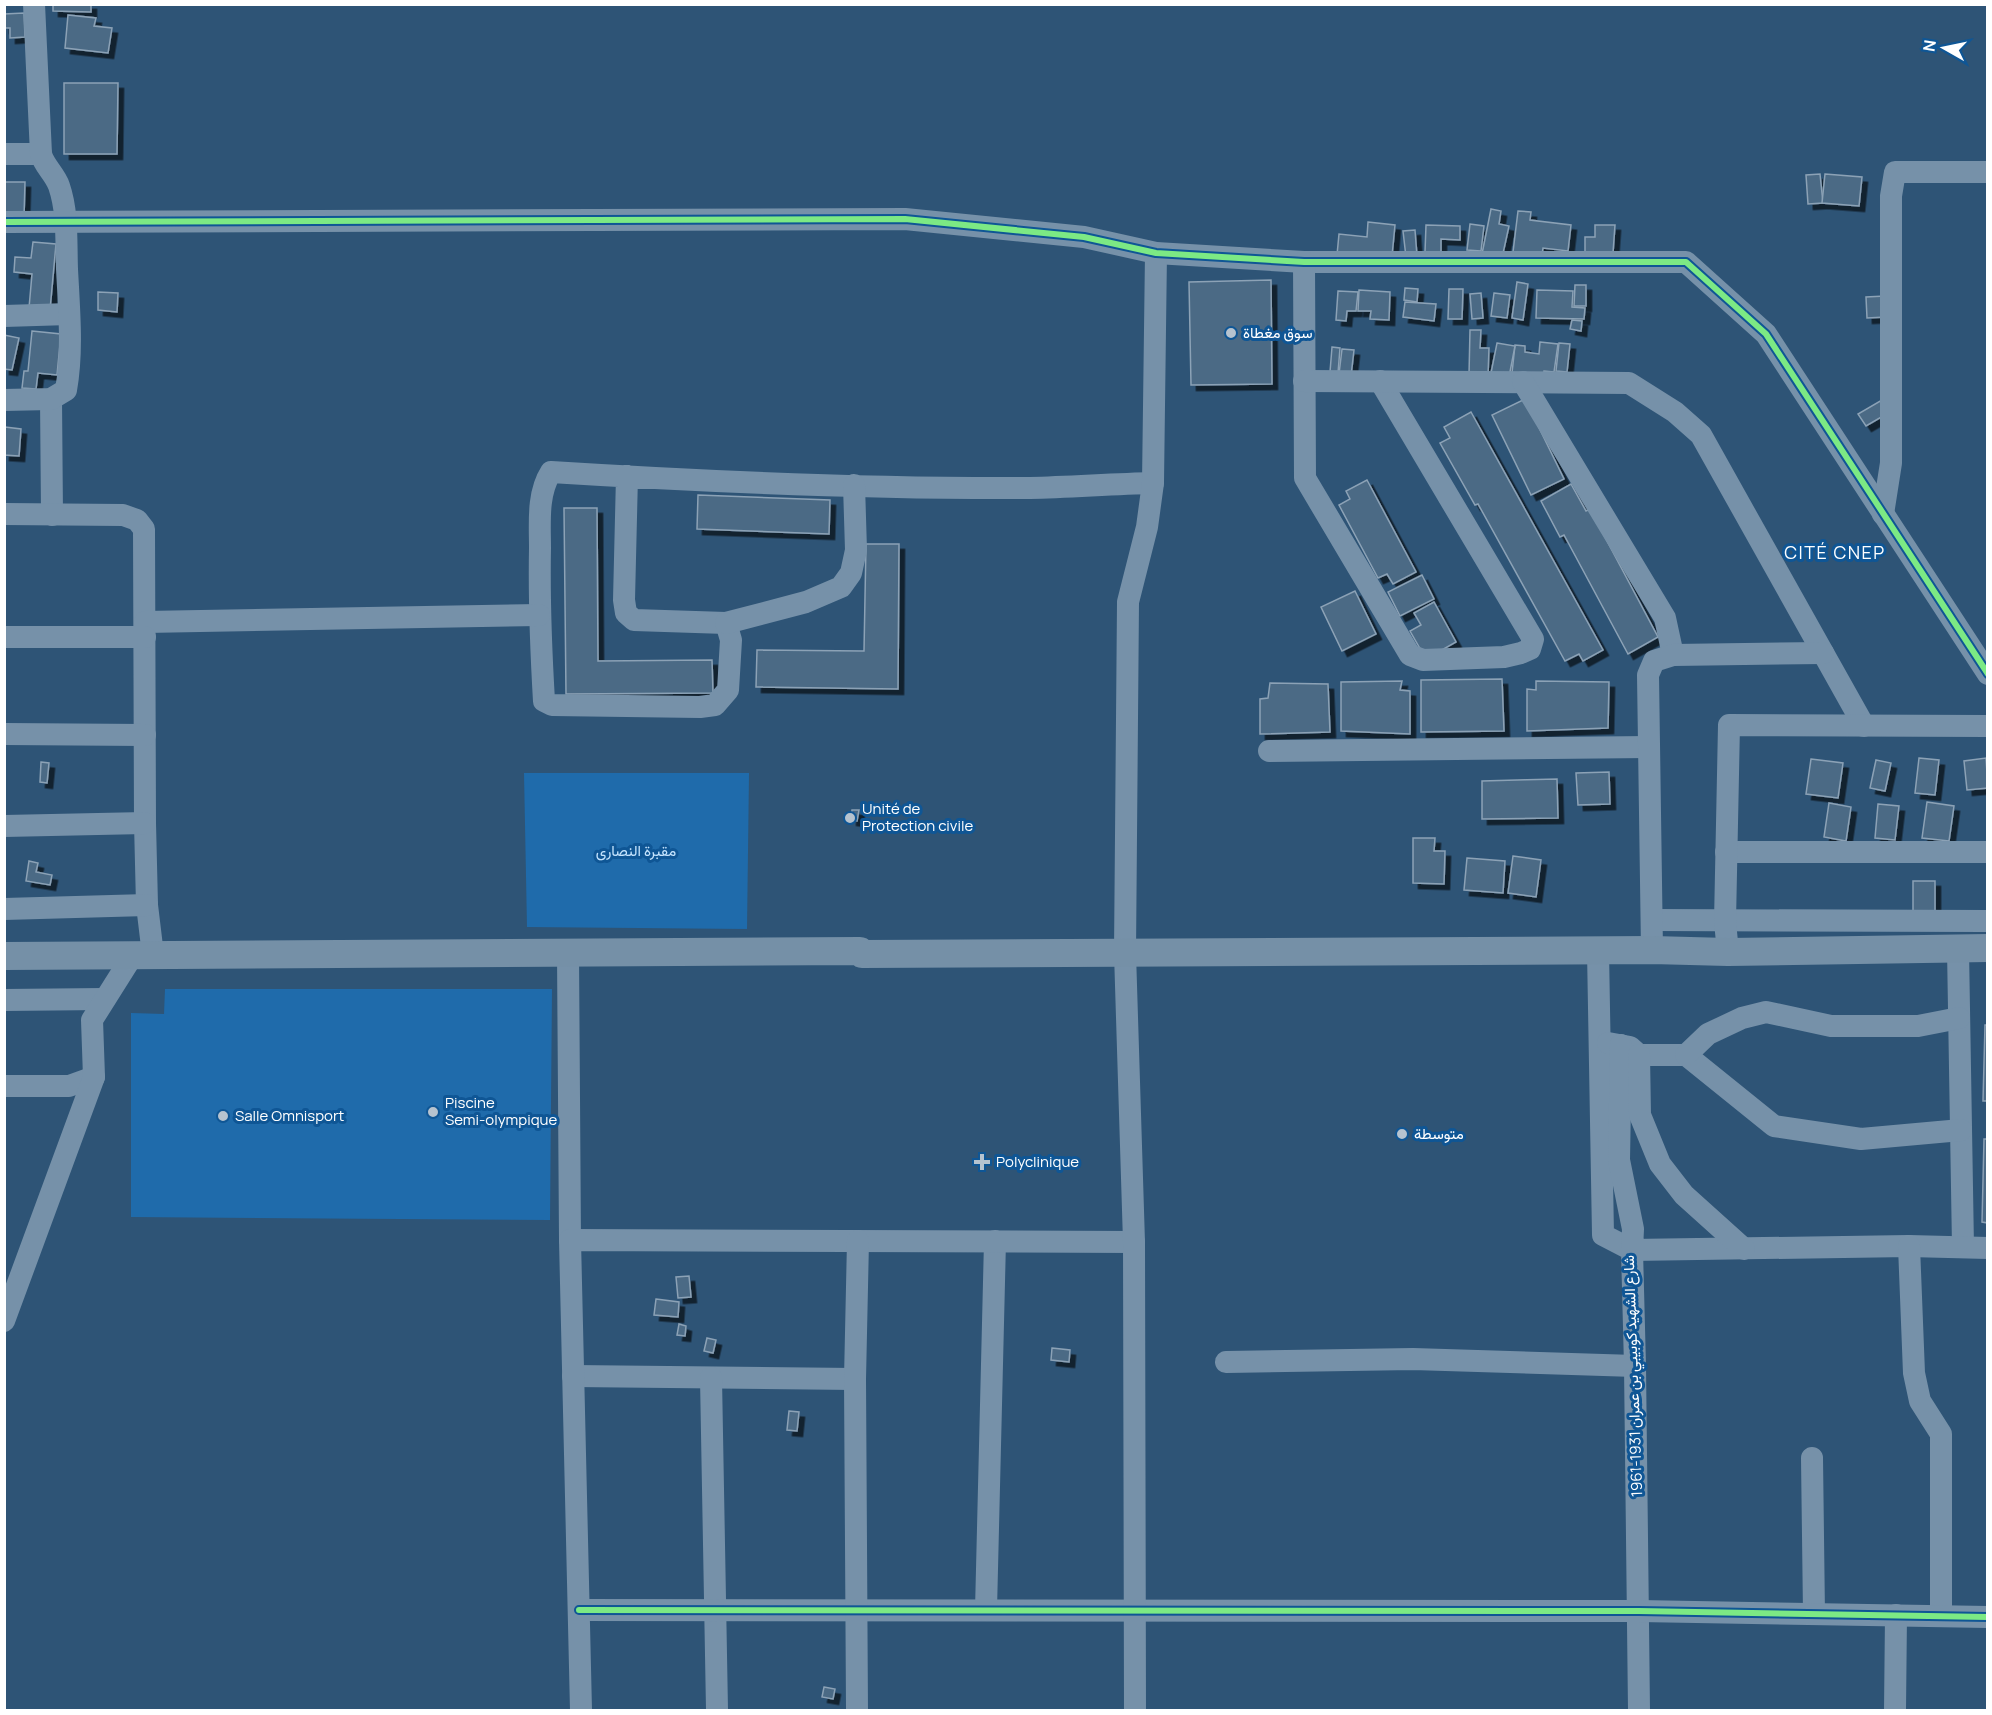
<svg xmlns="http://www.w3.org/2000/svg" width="1992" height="1715" font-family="Manrope,Vazirmatn,sans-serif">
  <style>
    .green { fill: #1f6bab }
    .building { fill: #4b6a85; stroke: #8ca2b6; stroke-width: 1.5; filter: url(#shadow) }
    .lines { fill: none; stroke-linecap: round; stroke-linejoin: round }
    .minor { stroke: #7691a9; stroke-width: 22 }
    .major { stroke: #7590a7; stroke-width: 28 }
    .cycleway-casing { stroke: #0f5695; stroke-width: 10 }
    .cycleway { stroke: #7ce984; stroke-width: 6 }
    .poi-dot { fill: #b6c3cf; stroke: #0f5695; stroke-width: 2 }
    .labels { text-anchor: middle; stroke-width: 6; stroke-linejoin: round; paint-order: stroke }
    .poi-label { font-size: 15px; fill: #fff; stroke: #0f5695; text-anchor: start }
    .park-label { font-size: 15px; fill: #c5e4fe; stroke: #0f5695 }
    .street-label { font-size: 15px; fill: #fff; stroke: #0f5695 }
    .quarter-label { font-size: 18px; letter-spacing: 1.5px; fill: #fff; stroke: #0f5695 }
  </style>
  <defs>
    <filter id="shadow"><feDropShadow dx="5.5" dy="5.5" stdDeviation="0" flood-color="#0009"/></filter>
  </defs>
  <rect width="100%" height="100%" fill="#2e5476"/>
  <!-- green -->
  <g class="green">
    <polygon points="524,773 749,773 747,929 527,927"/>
    <polygon points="165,989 552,989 550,1220 131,1217 131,1013 164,1014"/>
  </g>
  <!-- building -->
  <g class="building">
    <polygon points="53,4 91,4 91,12 53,11"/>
    <polygon points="24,13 25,37 10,38 10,28 4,28 4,14"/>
    <polygon points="68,15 96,18 94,26 112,28 108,53 65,48"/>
    <polygon points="64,83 118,83 117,154 64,154"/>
    <polygon points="1820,174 1823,203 1808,204 1806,175"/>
    <polygon points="1825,174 1862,177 1859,206 1822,203"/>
    <polygon points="4,182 25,182 24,217 4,217"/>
    <polygon points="1491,209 1501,211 1499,224 1509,226 1502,258 1482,254"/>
    <polygon points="1518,211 1531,212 1530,220 1571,225 1568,251 1543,248 1542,255 1513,252"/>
    <polygon points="1368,222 1395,225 1392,256 1337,255 1339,234 1367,237"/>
    <polygon points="1470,224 1484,226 1481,251 1467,250"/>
    <polygon points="1426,225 1460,226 1460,240 1441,239 1441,253 1425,252"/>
    <polygon points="1595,225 1615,225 1613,253 1585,258 1585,237 1595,237"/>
    <polygon points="1415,230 1417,256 1406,257 1403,231"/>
    <polygon points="33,242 56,244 50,310 29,308 32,274 14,272 15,257 31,258"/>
    <polygon points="1271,280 1272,384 1191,385 1189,282"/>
    <polygon points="1517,282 1528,284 1523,320 1512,318"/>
    <polygon points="1575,285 1586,285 1586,306 1574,306"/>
    <polygon points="1405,288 1418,289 1417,302 1404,300"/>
    <polygon points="1449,289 1463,289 1462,319 1448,319"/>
    <polygon points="1359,290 1390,292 1389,320 1370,319 1371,311 1358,311"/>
    <polygon points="1537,290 1573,291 1572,307 1585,308 1584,319 1536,318"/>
    <polygon points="1338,291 1358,292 1356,311 1347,311 1346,321 1336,320"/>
    <polygon points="98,292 118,293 117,312 98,310"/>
    <polygon points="1481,293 1483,318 1472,319 1470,294"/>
    <polygon points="1494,293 1510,295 1507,318 1491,316"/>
    <polygon points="1885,296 1886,317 1867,318 1866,297"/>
    <polygon points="1405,302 1436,304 1434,321 1403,317"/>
    <polygon points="1572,320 1582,321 1581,331 1570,329"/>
    <polygon points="1470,330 1481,330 1480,348 1489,348 1488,376 1469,375"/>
    <polygon points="32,331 61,334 57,375 38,373 36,389 22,388 24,371 28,371"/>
    <polygon points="4,335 19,338 12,370 4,369"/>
    <polygon points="1540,342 1558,344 1554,372 1544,371 1543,377 1512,373 1515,345 1525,346 1525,352 1539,354"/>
    <polygon points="1497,343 1515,346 1509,377 1491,373"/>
    <polygon points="1559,343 1570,344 1567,372 1556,371"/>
    <polygon points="1332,347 1340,348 1338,373 1330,372"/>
    <polygon points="1342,349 1354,350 1351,376 1339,374"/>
    <polygon points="1525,399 1564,479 1531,495 1492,415"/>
    <polygon points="1882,400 1890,412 1866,426 1858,414"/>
    <polygon points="1471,412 1603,650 1583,661 1579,654 1565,661 1478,504 1475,505 1440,443 1450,438 1444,427"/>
    <polygon points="5,427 21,429 19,456 4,455"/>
    <polygon points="1367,480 1416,572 1393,584 1387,574 1378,578 1339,505 1350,499 1346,491"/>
    <polygon points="1571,484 1586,511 1590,509 1658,637 1628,654 1564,535 1560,537 1541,501"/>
    <polygon points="698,495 830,500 829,534 697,529"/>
    <polygon points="564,508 597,508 598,661 712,660 713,693 566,694"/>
    <polygon points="866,544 899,544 898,689 756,687 757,650 864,651"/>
    <polygon points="1422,575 1434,599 1400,616 1388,592"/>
    <polygon points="1355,591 1376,634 1342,651 1321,607"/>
    <polygon points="1434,602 1456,642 1426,659 1410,631 1421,625 1414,613"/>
    <polygon points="1502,679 1504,731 1421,732 1421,680"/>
    <polygon points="1402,681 1400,690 1410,691 1410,734 1341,731 1341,682"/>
    <polygon points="1536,681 1609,682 1608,728 1527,731 1527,689 1536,690"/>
    <polygon points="1270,683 1328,684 1330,732 1260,734 1260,699 1268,698"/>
    <polygon points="1919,758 1939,760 1935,795 1915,793"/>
    <polygon points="1986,758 1988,788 1967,790 1964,761"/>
    <polygon points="1811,759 1843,763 1838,798 1806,794"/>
    <polygon points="1876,760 1891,763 1885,791 1870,788"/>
    <polygon points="41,762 49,763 47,783 40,782"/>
    <polygon points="1609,772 1610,804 1578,805 1576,773"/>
    <polygon points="1557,779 1558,818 1482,819 1482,781"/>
    <polygon points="1927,802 1954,806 1949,841 1922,838"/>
    <polygon points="1829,803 1851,807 1846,841 1824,837"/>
    <polygon points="1878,804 1899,806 1895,840 1875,838"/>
    <polygon points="852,810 859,810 857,821 851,820"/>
    <polygon points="1413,838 1435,838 1434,851 1445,851 1444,884 1413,883"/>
    <polygon points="1513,856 1541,860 1536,897 1508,893"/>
    <polygon points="1467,858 1505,861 1503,893 1464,890"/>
    <polygon points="29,861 38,863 36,872 52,875 50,885 26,881"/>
    <rect x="1913" y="881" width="22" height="33"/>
    <polygon points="1985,1025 1988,1025 1988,1101 1983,1101"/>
    <polygon points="1984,1139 1988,1139 1988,1223 1982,1222"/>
    <polygon points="689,1276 691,1297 678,1298 676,1277"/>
    <polygon points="656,1299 679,1302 678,1317 654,1315"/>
    <polygon points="679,1324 686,1326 685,1336 677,1335"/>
    <polygon points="707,1338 716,1340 713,1353 704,1351"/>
    <polygon points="1052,1348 1070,1350 1069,1362 1051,1360"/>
    <polygon points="789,1411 799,1412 797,1431 787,1430"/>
    <polygon points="824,1687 835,1689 833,1699 822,1697"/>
  </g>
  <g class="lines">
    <!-- minor -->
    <g class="minor">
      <polyline points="4,154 41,154"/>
      <polyline points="4,222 905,219 1084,237 1156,253 1304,262 1686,262 1766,334 1988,674"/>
      <polyline points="1304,262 1305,478 1410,655 1423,660 1504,657 1521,653 1530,649 1533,639 1380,381"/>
      <polyline points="4,316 69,314"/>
      <polyline points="1304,381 1629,383 1675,412 1701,435 1864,726"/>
      <polyline points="1523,382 1665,618 1673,655"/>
      <polyline points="51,399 52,515"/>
      <path d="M4,400l47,-1 15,-9c7,-39 3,-81 1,-121 -1,-27 1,-57 -8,-83 -4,-12 -15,-20 -18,-32l-7,-150"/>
      <path d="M627,476l-3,124 2,13 8,7 92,3 5,17 -3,50 -13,15 -15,2 -148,-2 -8,-4c-3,-51 -5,-102 -4,-153 0,-25 -3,-54 11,-76 159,10 320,17 479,16 41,-1 82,-4 123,-5"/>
      <polyline points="4,514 123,515 137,520 144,529 145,823 147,905 153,955"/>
      <polyline points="1883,514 1891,463 1891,196 1895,172 1988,172"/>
      <polyline points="145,622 539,615"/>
      <polyline points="726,623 806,602 841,587 851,573 856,550 854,485"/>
      <polyline points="4,637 145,637"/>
      <polyline points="4,734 145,735"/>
      <polyline points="1269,751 1649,747"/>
      <polyline points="4,826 145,823"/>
      <polyline points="1726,852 1988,852"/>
      <polyline points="4,909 147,905"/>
      <polyline points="1652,920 1988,921"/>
      <polyline points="1958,949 1963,1247"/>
      <polyline points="1652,950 1648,675 1654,661 1673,655 1823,653"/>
      <polyline points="1598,951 1603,1235 1632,1250 1635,1366 1639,1710"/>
      <polyline points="1728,952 1725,922 1729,725 1988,726"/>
      <polyline points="568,953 570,1240"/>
      <polyline points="4,1000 104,999"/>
      <polyline points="1608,1043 1630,1047 1639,1055 1686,1055 1774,1126 1861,1139 1961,1130"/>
      <polyline points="1621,1045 1619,1160 1633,1229 1632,1250 1909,1246 1988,1248"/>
      <polyline points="1639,1055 1640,1115 1660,1164 1684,1195 1744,1249"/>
      <polyline points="1686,1055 1708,1034 1742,1018 1766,1012 1831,1026 1918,1026 1959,1018"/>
      <polyline points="4,1086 69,1086 94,1077"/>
      <polyline points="1909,1246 1914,1373 1920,1401 1941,1434 1941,1616"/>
      <polyline points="4,1321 94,1077 92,1020 133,955"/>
      <polyline points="1226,1362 1413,1359 1635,1366"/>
      <polyline points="573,1376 855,1379"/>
      <polyline points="711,1378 717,1710"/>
      <polyline points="1812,1458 1814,1614"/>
      <polyline points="579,1610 1639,1611 1988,1617"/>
      <polyline points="986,1610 995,1241"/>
      <polyline points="581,1710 570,1240 1134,1242"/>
      <polyline points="857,1710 855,1379 858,1241"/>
      <polyline points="1135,1710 1134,1242 1125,953 1128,602 1147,527 1153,483 1156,253"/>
      <polyline points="1895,1710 1896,1615"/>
    </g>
    <!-- major -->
    <polyline class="major" points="4,956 860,951 862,954 1652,950 1728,952 1988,948"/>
    <defs>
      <g id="cycleway">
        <polyline points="4,222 905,219 1084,237 1156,253 1304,262 1686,262 1766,334 1988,674"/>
        <polyline points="579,1610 1639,1611 1988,1617"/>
      </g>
    </defs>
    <!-- cycleway casing -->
    <use href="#cycleway" class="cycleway-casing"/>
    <!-- cycleway -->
    <use href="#cycleway" class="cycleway"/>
  </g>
  <!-- markers -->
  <g class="poi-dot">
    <circle cx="1231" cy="333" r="6"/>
    <circle cx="850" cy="818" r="6"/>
    <circle cx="433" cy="1112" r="6"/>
    <circle cx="223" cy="1116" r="6"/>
    <circle cx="1402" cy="1134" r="6"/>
    <path d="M979 1153h6v6h6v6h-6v6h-6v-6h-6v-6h6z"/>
  </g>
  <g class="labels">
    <!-- poi labels -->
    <g class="poi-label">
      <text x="1243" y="338">سوق مغطاة</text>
      <text x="862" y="814">Unité de<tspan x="862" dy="17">Protection civile</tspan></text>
      <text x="445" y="1108">Piscine<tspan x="445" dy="17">Semi-olympique</tspan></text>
      <text x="235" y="1121">Salle Omnisport</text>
      <text x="1414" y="1139">متوسطة</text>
      <text x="996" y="1167">Polyclinique</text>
    </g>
    <!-- park labels -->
    <g class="park-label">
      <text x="636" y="856">مقبرة النصارى</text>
    </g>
    <!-- street labels -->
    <g class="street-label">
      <text transform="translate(1633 1376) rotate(-92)" y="5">شارع الشهيد كوبيبي بن عمران 1931-1961</text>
    </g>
    <!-- quarter labels -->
    <g class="quarter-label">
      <text x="1835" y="559">CITÉ CNEP</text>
    </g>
  </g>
  <!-- border -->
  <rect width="1992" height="1715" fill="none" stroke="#ffffff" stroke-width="12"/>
  <!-- north arrow -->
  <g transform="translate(1944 48) rotate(279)" stroke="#0f5695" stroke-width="4.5" paint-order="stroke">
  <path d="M0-4.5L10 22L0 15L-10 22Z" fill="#ffffff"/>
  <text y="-9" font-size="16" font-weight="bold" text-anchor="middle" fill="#ffffff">N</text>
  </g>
</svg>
